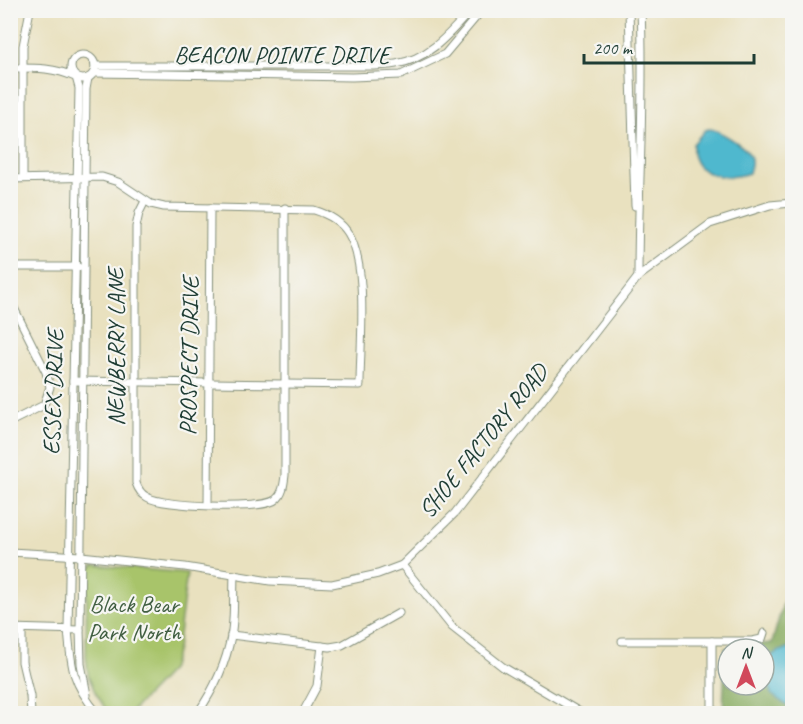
<svg xmlns="http://www.w3.org/2000/svg" width="803" height="724" font-family="Caveat,sans-serif">
  <style>
    .green { fill: #a8c46b; stroke: #648050; stroke-width: 1.5 }
    .forest { fill: #86aa5f; stroke: #52744a; stroke-width: 1.5; fill-rule: evenodd }
    .water { fill: #50b8ce; stroke: #387a81; stroke-width: 1.5 }
    .lines { fill: none; stroke-linecap: round; stroke-linejoin: round }
    .minor-casing { stroke: #848f7a; stroke-width: 9 }
    .minor { stroke: #fff; stroke-width: 7 }
    .labels { text-anchor: middle; stroke-width: 4.5; stroke-linejoin: round; paint-order: stroke }
    .street-label { font-size: 24px; fill: #1f3d34; stroke: #f6f6f2 }
    .park-label { font-size: 24px; fill: #415f42; stroke: #f6f6f2 }
  </style>
  <rect width="100%" height="100%" fill="#f6f6f2"/>
  <filter id="ink" filterUnits="userSpaceOnUse"><feTurbulence type="fractalNoise" baseFrequency=".0167" numOctaves="2"/><feDisplacementMap in="SourceGraphic" scale="12" xChannelSelector="R" yChannelSelector="G"/><feConvolveMatrix kernelMatrix="1 2 1 2 8 2 1 2 1" color-interpolation-filters="sRGB"/></filter>
  <filter id="wash" filterUnits="userSpaceOnUse"><feTurbulence type="fractalNoise" baseFrequency=".008" numOctaves="4" result="noise"/><feDisplacementMap in="SourceGraphic" scale="24" xChannelSelector="R" yChannelSelector="G"/><feGaussianBlur stdDeviation="1.35" result="paint"/><feColorMatrix in="noise" values="0 0 0 0 0 0 0 0 0 0 0 0 0 0 0 0 0 1.4 0 .05"/><feComposite in="paint" operator="in"/></filter>
  <g filter="url(#wash)">
    <rect width="100%" height="100%" fill="#e9e1bf"/>
    <!-- green -->
    <polygon class="green" points="94,565 187,573 177,649 171,670 130,713 108,713 95,692 88,675 86,655 87,571"/>
    <!-- forest -->
    <path class="forest" d="M788,586h4v127l-69,1 2,-66 47,-5zM728,649h36v36h-36z"/>
    <!-- water -->
    <g class="water">
      <path d="M709,129c9,0 35,17 40,25 4,6 2,12 0,19 -24,8 -59,4 -56,-29l12,-14z"/>
      <path d="M792,646v63l-21,-15 -5,-29c3,-12 16,-15 26,-19z"/>
    </g>
  </g>
  <g filter="url(#ink)">
    <g class="lines">
      <defs>
        <g id="minor">
          <polyline points="629,10 635,206"/>
          <circle cx="83" cy="67" r="12"/>
          <path d="M95,66h268c11,0 22,0 33,-2 33,-5 53,-30 75,-54"/>
          <path d="M10,68c23,0 43,-1 65,9"/>
          <polyline points="94,73 352,77 401,75 445,54 482,10"/>
          <path d="M76,77l3,11 -11,541c3,39 4,54 30,85"/>
          <polyline points="23,178 23,46 30,10"/>
          <path d="M10,179l92,-2 16,5 33,22 13,3 150,3c13,4 26,10 34,23 21,33 12,111 12,152l-287,-4"/>
          <path d="M145,201l-6,12 -3,14v256c2,6 5,11 11,14 15,10 114,13 128,3 8,-6 9,-16 10,-25v-267"/>
          <polyline points="10,267 78,267"/>
          <polyline points="10,274 12,304 46,372 50,387 44,405 10,422"/>
          <path d="M638,277c0,-89 7,-178 3,-267"/>
          <polyline points="208,505 210,208"/>
          <polyline points="10,552 81,556 185,567 270,581 332,584 378,574 402,565 455,513 638,277 710,224 770,205 792,203"/>
          <polyline points="402,565 452,627 503,667 583,714"/>
          <polyline points="10,628 80,630"/>
          <polyline points="22,629 22,662 30,696 31,714"/>
          <polyline points="231,635 330,647 342,645 399,613"/>
          <polyline points="622,641 712,641 712,714"/>
          <polyline points="712,641 752,641 762,639 764,633"/>
          <polyline points="87,695 81,664 80,630 86,89 88,78"/>
          <path d="M197,714c16,-23 29,-50 34,-78 4,-19 2,-41 3,-61"/>
          <polyline points="302,714 317,686 322,646"/>
        </g>
      </defs>
      <!-- minor casing -->
      <use href="#minor" class="minor-casing"/>
      <!-- minor -->
      <use href="#minor" class="minor"/>
    </g>
  </g>
  <g class="labels">
    <!-- street labels -->
    <g class="street-label">
      <text x="282" y="63">BEACON POINTE DRIVE</text>
      <text transform="translate(116 347) rotate(-90)" y="8">NEWBERRY LANE</text>
      <text transform="translate(189 356) rotate(-89)" y="8">PROSPECT DRIVE</text>
      <text transform="translate(53 392) rotate(-88)" y="8">ESSEX DRIVE</text>
      <text transform="translate(483 441) rotate(-51)" y="8">SHOE FACTORY ROAD</text>
    </g>
    <!-- park labels -->
    <g class="park-label">
      <text x="134" y="612">Black Bear<tspan x="134" dy="28">Park North</tspan></text>
    </g>
  </g>
  <!-- margin -->
  <rect width="803" height="724" fill="none" stroke="#f6f6f2" stroke-width="36"/>
  <!-- north arrow -->
  <g transform="translate(746 667)"><circle r="28" fill="#f6f6f2" stroke="#a0aca6" stroke-width="1.5"/>
  <path d="M0-4.5L10 22L0 15L-10 22Z" fill="#d1495b"/>
  <text y="-9" font-size="16" font-weight="bold" text-anchor="middle" fill="#1f3d34">N</text>
  </g>
  <!-- scale -->
  <path d="M584 54v9h170v-9" fill="none" stroke="#1f3d34" stroke-width="3"/>
  <text x="593" y="54" font-size="18" fill="#1f3d34" stroke="#f6f6f2" stroke-width="4.5" paint-order="stroke">200 m</text>
</svg>
